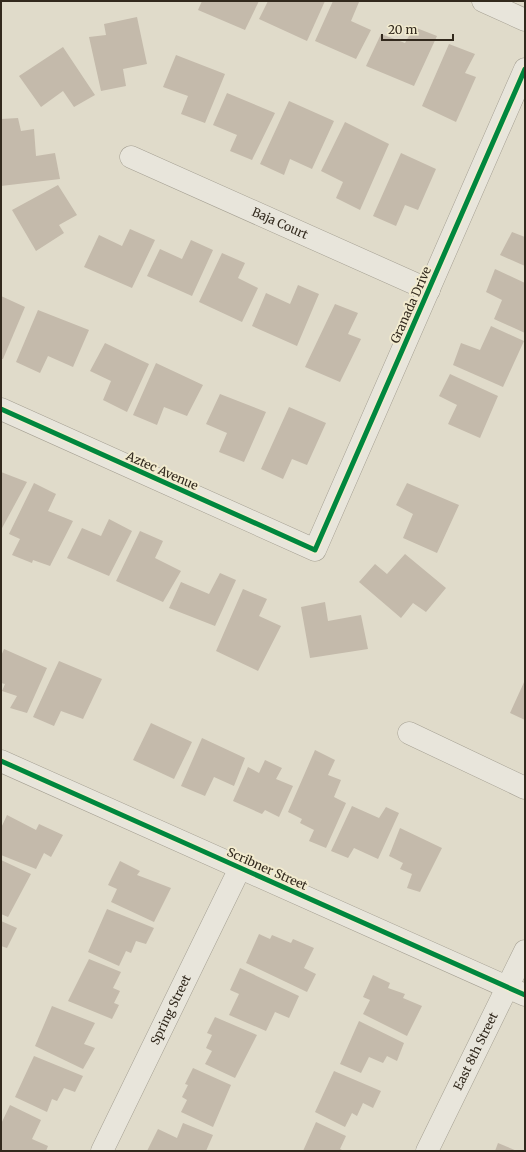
<svg xmlns="http://www.w3.org/2000/svg" width="526" height="1152" font-family="Merriweather,serif">
  <style>
    .building { fill: #c4baab }
    .lines { fill: none; stroke-linecap: round; stroke-linejoin: round }
    .minor-casing { stroke: #a5a093; stroke-width: 23 }
    .minor { stroke: #e8e5db; stroke-width: 22 }
    .cycleway-casing { stroke: #f2ebcf; stroke-width: 8 }
    .cycleway { stroke: #00873e; stroke-width: 5 }
    .labels { text-anchor: middle; stroke-width: 4; stroke-linejoin: round; paint-order: stroke }
    .street-label { font-size: 12px; fill: #32291d; stroke: #f2ebcf }
  </style>
  <rect width="100%" height="100%" fill="#e0dbca"/>
  <!-- building -->
  <g class="building">
    <polygon points="202,1 259,1 245,30 198,10"/>
    <polygon points="268,1 325,1 307,41 259,19"/>
    <polygon points="333,1 356,1 359,2 351,21 371,30 356,59 315,41"/>
    <polygon points="137,17 147,64 123,69 126,86 101,91 89,37 106,35 104,24"/>
    <polygon points="414,27 437,36 414,86 366,66 381,34 405,43"/>
    <polygon points="449,44 475,54 465,73 476,77 456,122 422,106"/>
    <polygon points="63,47 95,95 74,107 63,91 41,107 19,76"/>
    <polygon points="176,55 225,74 205,123 181,114 188,96 163,87"/>
    <polygon points="227,93 275,113 252,160 230,151 237,135 213,125"/>
    <polygon points="289,101 334,121 312,169 290,159 284,175 260,164"/>
    <polygon points="18,118 21,131 34,129 36,156 55,153 60,179 1,186 1,119"/>
    <polygon points="345,122 389,144 360,210 336,198 343,182 321,171"/>
    <polygon points="401,153 436,169 418,210 405,205 396,226 373,216"/>
    <polygon points="58,185 77,215 59,225 64,233 36,251 12,210"/>
    <polygon points="130,229 155,240 132,288 84,267 99,235 122,246"/>
    <polygon points="512,232 525,237 525,266 500,255"/>
    <polygon points="191,240 213,250 192,296 147,276 160,249 182,259"/>
    <polygon points="222,253 245,263 238,278 258,288 242,322 199,302"/>
    <polygon points="495,269 525,283 525,333 494,319 502,300 486,292"/>
    <polygon points="298,285 319,294 297,346 252,326 266,293 290,304"/>
    <polygon points="1,296 25,307 3,359 1,359"/>
    <polygon points="335,304 358,313 348,334 361,339 340,382 305,367"/>
    <polygon points="38,310 89,330 73,367 48,356 40,373 16,362"/>
    <polygon points="491,326 524,341 503,387 453,365 461,343 480,350"/>
    <polygon points="105,343 149,364 127,412 103,400 111,381 90,371"/>
    <polygon points="156,363 203,385 187,416 164,407 157,425 133,415"/>
    <polygon points="450,374 498,396 480,438 448,424 457,405 439,396"/>
    <polygon points="220,394 266,412 244,462 219,452 227,433 206,424"/>
    <polygon points="289,407 326,423 307,465 292,459 283,479 261,469"/>
    <polygon points="1,472 27,482 1,530"/>
    <polygon points="34,483 56,494 48,511 73,521 50,566 33,560 32,563 12,555 20,539 9,534"/>
    <polygon points="407,483 459,505 437,553 403,538 413,514 396,505"/>
    <polygon points="109,519 132,531 109,576 67,558 82,528 101,536"/>
    <polygon points="140,531 163,541 155,558 181,571 163,602 116,581"/>
    <polygon points="405,554 446,588 426,612 413,603 401,618 359,582 375,564 387,574"/>
    <polygon points="220,573 236,580 215,626 169,608 181,582 209,594"/>
    <polygon points="243,589 267,599 259,616 281,626 258,671 216,651"/>
    <polygon points="325,602 328,621 361,615 368,649 310,658 301,607"/>
    <polygon points="4,649 47,668 27,713 10,708 17,696 2,691 5,684 1,683 1,656"/>
    <polygon points="59,661 102,679 83,719 61,711 54,726 33,717"/>
    <polygon points="525,680 525,720 510,713"/>
    <polygon points="151,723 192,742 174,779 133,760"/>
    <polygon points="202,738 245,758 234,786 214,777 205,796 181,786"/>
    <polygon points="315,750 335,760 328,775 341,780 334,797 346,803 326,848 309,841 314,830 300,823 302,819 288,812"/>
    <polygon points="265,760 282,768 276,779 293,786 279,817 265,810 262,814 233,801 248,767 259,773"/>
    <polygon points="352,806 379,818 386,807 399,813 378,859 354,848 348,858 331,851"/>
    <polygon points="7,815 36,830 39,824 63,835 51,857 44,853 36,869 1,855 1,828"/>
    <polygon points="400,828 442,848 420,892 407,888 412,874 400,869 403,863 389,856"/>
    <polygon points="1,860 31,874 8,917 1,914"/>
    <polygon points="120,861 140,871 137,875 171,888 154,922 111,902 117,889 108,885"/>
    <polygon points="107,909 154,928 146,944 136,941 131,953 126,951 119,966 88,952"/>
    <polygon points="1,921 17,928 7,948 1,946"/>
    <polygon points="259,934 270,939 272,935 291,943 293,939 314,948 304,968 316,974 307,992 246,963"/>
    <polygon points="89,959 121,972 113,988 120,991 114,1003 119,1005 112,1019 68,1001"/>
    <polygon points="240,968 299,996 289,1018 275,1012 266,1031 229,1015 239,994 230,990"/>
    <polygon points="373,975 390,983 388,988 405,994 403,998 422,1006 407,1036 363,1014 370,1000 363,997"/>
    <polygon points="52,1006 95,1023 84,1044 95,1048 83,1069 35,1046"/>
    <polygon points="215,1017 257,1035 235,1078 205,1064 212,1051 206,1048 212,1035 207,1033"/>
    <polygon points="359,1021 404,1043 397,1061 387,1056 383,1063 369,1057 361,1073 340,1064"/>
    <polygon points="34,1056 83,1076 75,1092 64,1088 57,1101 52,1099 47,1112 15,1097"/>
    <polygon points="193,1068 231,1085 213,1127 181,1112 187,1100 182,1097 188,1085 185,1084"/>
    <polygon points="334,1071 381,1091 373,1108 363,1103 357,1116 352,1113 345,1127 315,1112"/>
    <polygon points="10,1105 41,1120 32,1139 48,1146 46,1151 1,1151 1,1124"/>
    <polygon points="316,1122 346,1136 340,1149 344,1151 303,1151"/>
    <polygon points="183,1123 213,1135 206,1151 147,1151 158,1129 177,1138"/>
    <polygon points="498,1143 517,1151 495,1151"/>
  </g>
  <g class="lines">
    <defs>
      <g id="minor">
        <polyline points="483,1 525,20"/>
        <path id="s1" d="M131,157l298,133"/>
        <polyline points="1,409 315,550 525,69"/>
        <polyline points="409,733 525,788"/>
        <polyline points="1,761 525,995"/>
        <path id="s2" d="M102,1151l138,-283"/>
        <path id="s3" d="M427,1151l98,-200"/>
      </g>
    </defs>
    <!-- minor casing -->
    <use href="#minor" class="minor-casing"/>
    <!-- minor -->
    <use href="#minor" class="minor"/>
    <defs>
      <g id="cycleway">
        <polyline points="1,409 315,550 525,69"/>
        <polyline points="1,761 525,995"/>
      </g>
    </defs>
    <!-- cycleway casing -->
    <use href="#cycleway" class="cycleway-casing"/>
    <!-- cycleway -->
    <use href="#cycleway" class="cycleway"/>
  </g>
  <g class="labels">
    <!-- street labels -->
    <g class="street-label">
      <text dy="4" stroke="none"><textPath href="#s1" startOffset="163">Baja Court</textPath></text>
      <text transform="translate(411 305) rotate(-66)" y="4">Granada Drive</text>
      <text transform="translate(162 471) rotate(24)" y="4">Aztec Avenue</text>
      <text transform="translate(267 869) rotate(24)" y="4">Scribner Street</text>
      <text dy="4" stroke="none"><textPath href="#s2" startOffset="157">Spring Street</textPath></text>
      <text dy="4" stroke="none"><textPath href="#s3" startOffset="111">East 8th Street</textPath></text>
    </g>
  </g>
  <!-- border -->
  <rect width="526" height="1152" fill="none" stroke="#32291d" stroke-width="4"/>
  <!-- scale -->
  <path d="M382 34v6h71v-6" fill="none" stroke="#32291d" stroke-width="2"/>
  <text x="388" y="34" font-size="12" fill="#32291d" stroke="#f2ebcf" stroke-width="3" paint-order="stroke">20 m</text>
</svg>
